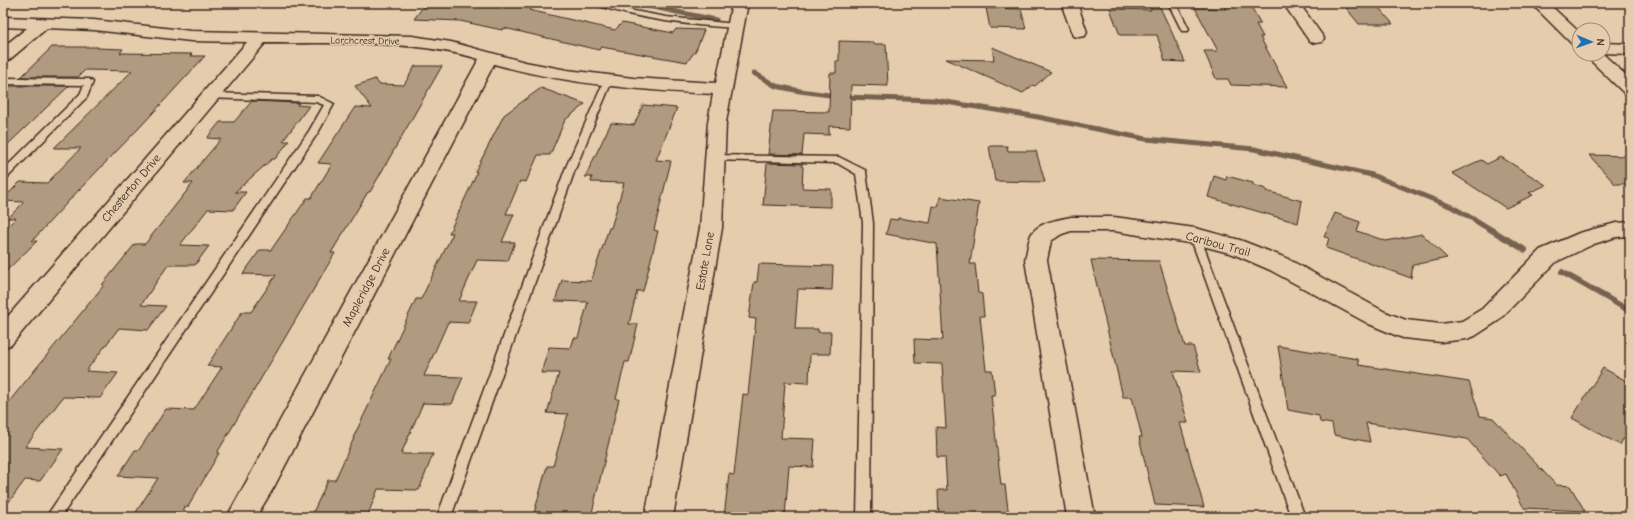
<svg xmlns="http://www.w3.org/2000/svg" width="1633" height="520" font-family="'Comic Neue',sans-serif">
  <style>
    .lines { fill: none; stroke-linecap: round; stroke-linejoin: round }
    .stream-far1 { stroke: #766250; stroke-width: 5 }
    .stream { stroke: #766250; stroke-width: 6 }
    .building { fill: #b09a80; stroke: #3b2a1e }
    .lane-casing { stroke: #3b2a1e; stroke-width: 3 }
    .street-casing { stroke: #3b2a1e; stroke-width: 3 }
    .secondary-casing { stroke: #3b2a1e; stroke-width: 3 }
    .lane { fill: #e4ccad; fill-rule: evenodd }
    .street { fill: #e4ccad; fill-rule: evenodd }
    .secondary { fill: #e4ccad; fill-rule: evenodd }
    .labels { text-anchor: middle; stroke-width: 3; stroke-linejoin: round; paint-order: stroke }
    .far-street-label { font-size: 10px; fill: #3b2a1e; stroke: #e4ccad }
    .street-label { font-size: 12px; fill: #3b2a1e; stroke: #e4ccad }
  </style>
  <rect width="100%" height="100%" fill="#e4ccad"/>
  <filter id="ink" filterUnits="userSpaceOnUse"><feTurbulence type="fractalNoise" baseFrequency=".025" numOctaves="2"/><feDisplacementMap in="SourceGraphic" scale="8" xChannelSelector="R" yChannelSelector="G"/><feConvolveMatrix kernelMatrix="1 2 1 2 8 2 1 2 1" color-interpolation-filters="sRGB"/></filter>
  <g filter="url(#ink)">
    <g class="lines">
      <!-- stream-far1 -->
      <g class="stream-far1">
        <polyline points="634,3 716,20"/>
        <polyline points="754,73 776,86 800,91 844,97 934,100 1038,117 1146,139 1254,149 1372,175 1452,207 1480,223"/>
      </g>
      <!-- stream -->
      <g class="stream">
        <polyline points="1478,222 1525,250"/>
        <polyline points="1562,272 1630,311"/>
      </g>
    </g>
    <!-- building -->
    <g class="building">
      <polygon points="426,3 488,4 490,3 537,3 529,10 615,30 622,23 673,33 676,29 704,30 696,50 687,62 601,47 599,50 504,28 502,30 460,21 414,19"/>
      <polygon points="1158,3 1173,35 1185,62 1165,61 1157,35 1120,35 1110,9 1151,10 1150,5"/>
      <polygon points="1223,3 1249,3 1261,24 1256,24 1263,37 1260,37 1287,87 1231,85 1228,79 1216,79 1204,51 1218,51 1195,8 1226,9"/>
      <polygon points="1342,3 1375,3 1393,24 1359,24"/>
      <polygon points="986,8 1021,9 1026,29 990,28"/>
      <polygon points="839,41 873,42 873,44 886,44 888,86 851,85 850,127 829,126 829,135 804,134 802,155 768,154 773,111 829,112 830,73 836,73 836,61 839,61"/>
      <polygon points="52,47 98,47 97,48 123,49 120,53 192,54 190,56 205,56 141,126 77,192 32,241 37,241 3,274 3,231 16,218 8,218 24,202 3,201 3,199 20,182 47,183 81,148 54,148 132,71 85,70 78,77 21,77"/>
      <polygon points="992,47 1030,63 1051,72 1035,86 1033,85 1023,93 946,59 994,60"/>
      <polygon points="415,66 442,66 370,192 368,192 331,253 335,253 217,453 219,453 188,507 185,507 179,517 133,517 158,478 118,476 135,450 139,450 166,409 194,410 222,367 207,366 242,312 251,312 276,275 243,274 260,250 271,250 307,198 311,198 332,164 318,163 355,107 372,108 355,86 375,79 379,84 404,85"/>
      <polygon points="11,86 69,86 3,149 3,93"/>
      <polygon points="541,88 585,104 565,120 550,155 538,155 526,182 520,181 506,214 514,214 502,242 515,242 508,261 477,260 459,301 477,301 468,323 448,322 424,376 463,377 452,404 423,403 401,454 433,454 419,490 378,489 367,517 311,517 328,480 335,480 354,438 353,438 391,359 388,359 416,299 421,299 453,233 449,233 474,179 477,172 475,172 504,115"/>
      <polygon points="252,101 299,103 297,105 309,106 283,141 289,141 275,159 272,159 235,192 246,192 233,210 208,209 180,245 209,246 195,265 168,265 141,305 166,306 148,330 119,328 86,371 118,373 100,398 63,397 25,447 63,449 40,481 25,480 3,510 3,409 104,285 102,285 135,244 145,244 193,183 184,183 221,139 207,138 220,122 234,122"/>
      <polygon points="643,105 677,108 656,160 671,161 654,230 658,231 643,291 637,291 629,324 638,324 629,362 625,362 616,399 619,399 591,517 533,517 547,466 553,466 568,414 547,413 559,373 541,373 549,347 571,348 574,338 578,338 588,302 555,301 562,280 591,281 609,228 611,228 624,183 591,182 592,177 585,177 611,123 634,125"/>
      <polygon points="989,146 1007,146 1008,151 1036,151 1045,182 995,181"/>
      <polygon points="1589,155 1630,156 1630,184 1615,184"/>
      <polygon points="1501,157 1546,185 1529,193 1533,195 1506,208 1452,173 1481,160 1487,164"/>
      <polygon points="767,163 802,164 802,167 803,167 802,188 831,189 831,207 763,205"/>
      <polygon points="1214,176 1226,180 1227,176 1253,183 1253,185 1266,189 1266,191 1302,201 1298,223 1208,197"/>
      <polygon points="940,197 979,203 970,264 975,264 978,293 982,294 984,316 980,316 986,370 992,370 995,395 991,395 1001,485 1005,485 1009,517 939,517 938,490 947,490 945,457 937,457 936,427 946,428 942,364 915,363 914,339 943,340 937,244 886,234 890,219 898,220 898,218 930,223 933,206 938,207"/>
      <polygon points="1335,213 1360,222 1357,231 1386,241 1422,234 1447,258 1413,265 1411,278 1326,248 1329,238 1324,237"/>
      <polygon points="1091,260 1159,261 1185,346 1193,346 1201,372 1173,371 1188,423 1180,423 1204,507 1155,505 1139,437 1142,437 1132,397 1123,397"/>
      <polygon points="759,264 833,266 832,290 798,289 795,329 818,329 818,332 831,332 830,354 810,354 809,383 785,382 781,438 815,439 813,467 789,466 785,517 724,517 729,474 734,475 743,394 748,395 756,319 749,318 754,282 757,282"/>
      <polygon points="1278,346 1358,359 1359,365 1469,382 1480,416 1493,418 1556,485 1570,486 1585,511 1524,508 1506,474 1500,476 1467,439 1366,423 1370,442 1334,435 1332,424 1320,422 1319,416 1288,410"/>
      <polygon points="1603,368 1630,383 1630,442 1623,439 1620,445 1572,418"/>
    </g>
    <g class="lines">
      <defs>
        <g id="lane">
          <path d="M595,3h12l27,8 32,6 70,7 4,2 -4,2c-48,-3 -94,-8 -140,-23z"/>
          <polygon points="1168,3 1176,3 1189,29 1188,31 1182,31"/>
          <polygon points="3,78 89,79 93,82 87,97 7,178 3,179 3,170 80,94 84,85 3,84"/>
          <polygon points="608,78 612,81 576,167 451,517 437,517 566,167 604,81"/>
          <polygon points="210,93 318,96 334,104 319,131 61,517 46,517 309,131 324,105 316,102 207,98 205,96"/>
          <polygon points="714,155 839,157 865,170 866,172 873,223 871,517 857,517 863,223 856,174 837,163 711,160 709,158"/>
          <polygon points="1195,232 1199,233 1200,236 1305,517 1291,517 1190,236 1191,233"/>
        </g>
        <g id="street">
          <path d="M732,3h16l-22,119 -4,106 -49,289h-28l55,-289 8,-106 5,-28c-74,-4 -148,-10 -219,-30l-220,423 -18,30h-29l252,-458c-68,-20 -144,-15 -214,-16l-254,302 -8,2v-25l244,-280 -56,-1 -97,-11 -47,-2 -38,32 -6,1v-14l24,-19 -24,-1v-10l91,3 97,11 221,5 39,6 74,20 42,8 66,8 83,5z"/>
          <polygon points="1061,3 1077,3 1087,32 1085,36 1079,37 1073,36"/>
          <polygon points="1283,3 1299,3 1324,38 1322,42 1316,43 1310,42"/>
          <polygon points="1603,43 1630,44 1630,54 1603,53"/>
          <path d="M1071,217h43l81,11 45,12 46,18 99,54 21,8 35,4 21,-3 20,-12 58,-59 39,-17 37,-10 14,-1v14l-14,1 -22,7 -38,18 -58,59 -23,15 -8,3 -26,3 -38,-4 -8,-3 -26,-11 -99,-54 -37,-16 -38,-10 -81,-13h-43l-9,3 -11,7 -4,19 48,257h-28l-42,-257c2,-8 3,-18 6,-25 7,-13 27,-15 40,-18z"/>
        </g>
        <g id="secondary">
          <polygon points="1531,3 1548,3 1579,32 1579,46 1573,45"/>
          <polygon points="1584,54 1603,54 1630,79 1630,94 1624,93"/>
        </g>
      </defs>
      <!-- lane casing -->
      <use href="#lane" class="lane-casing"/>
      <!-- street casing -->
      <use href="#street" class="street-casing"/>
      <!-- secondary casing -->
      <use href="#secondary" class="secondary-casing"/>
      <!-- lane -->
      <use href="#lane" class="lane"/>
      <!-- street -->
      <use href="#street" class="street"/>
      <!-- secondary -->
      <use href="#secondary" class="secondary"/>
    </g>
  </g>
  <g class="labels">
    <!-- far-street labels -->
    <g class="far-street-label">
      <text transform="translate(365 40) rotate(1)" y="4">Larchcrest Drive</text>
    </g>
    <!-- street labels -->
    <g class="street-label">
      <text transform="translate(131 188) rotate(-50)" y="4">Chesterton Drive</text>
      <text transform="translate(1218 244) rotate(15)" y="4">Caribou Trail</text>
      <text transform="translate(705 261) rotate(-80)" y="4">Estate Lane</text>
      <text transform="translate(366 287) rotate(-62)" y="4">Mapleridge Drive</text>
    </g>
  </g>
  <!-- margin -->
  <rect width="1633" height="520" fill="none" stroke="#e4ccad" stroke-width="16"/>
  <rect x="8" y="8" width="1617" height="504" fill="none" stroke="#3b2a1e" stroke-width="1.5" filter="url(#ink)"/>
  <!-- north arrow -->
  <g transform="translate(1591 42) rotate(92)"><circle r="19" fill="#e4ccad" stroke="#a08b74"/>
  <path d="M0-3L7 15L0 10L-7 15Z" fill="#1f6fb2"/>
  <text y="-6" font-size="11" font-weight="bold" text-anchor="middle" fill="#3b2a1e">N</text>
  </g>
</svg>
